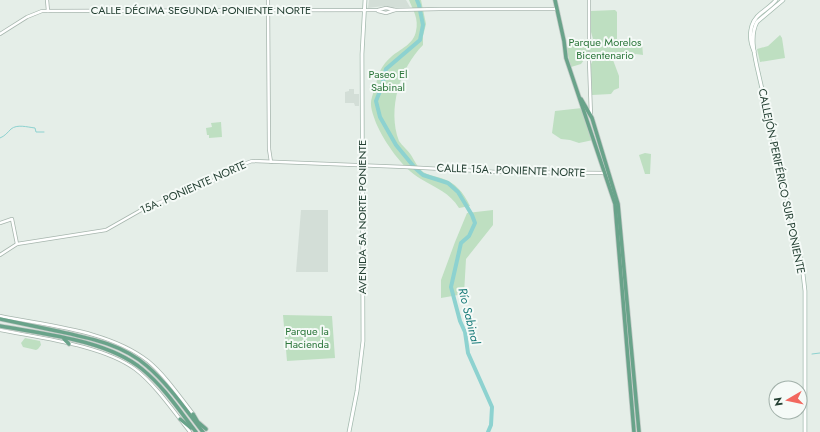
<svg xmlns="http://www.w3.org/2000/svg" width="820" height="432" font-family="Jost,sans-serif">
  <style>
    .built { fill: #d3ded7 }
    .green { fill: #bedfc1 }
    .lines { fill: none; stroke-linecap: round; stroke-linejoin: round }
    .stream { stroke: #8dd2d0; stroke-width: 1 }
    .river { stroke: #8dd2d0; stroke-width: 4 }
    .tertiary-tunnel { stroke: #becbc4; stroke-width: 2.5; stroke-dasharray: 2.5 1; stroke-linecap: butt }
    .tertiary-casing { stroke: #a7b6ae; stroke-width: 4 }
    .secondary-casing { stroke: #a3baae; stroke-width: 4.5 }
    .primary-casing { stroke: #c2cac6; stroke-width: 5 }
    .tertiary { stroke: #fff; stroke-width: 2.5 }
    .secondary { stroke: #fff; stroke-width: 3 }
    .primary { stroke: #69a38a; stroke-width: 3.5 }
    .labels { text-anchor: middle; stroke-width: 4; stroke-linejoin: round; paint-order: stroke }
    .street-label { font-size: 11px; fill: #244033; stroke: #f5faf7 }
    .park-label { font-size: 11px; fill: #2d773c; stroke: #f5faf7 }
    .water-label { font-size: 12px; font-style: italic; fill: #1d7d7b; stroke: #f5faf7 }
  </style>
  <rect width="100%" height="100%" fill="#e5eee8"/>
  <!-- built -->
  <g class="built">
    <polygon points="369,0 406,0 410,7 390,8 384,6 368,8"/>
    <polygon points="349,89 354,89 354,94 359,94 359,106 355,106 354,103 345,103 345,92 349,91"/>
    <polygon points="301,210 328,210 328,272 296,272"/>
  </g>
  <!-- green -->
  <g class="green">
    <path d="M409,0h12l5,24 -3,12v9c-23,23 -36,64 -24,96 3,5 9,9 12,14 3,5 7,13 12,17 5,3 12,4 18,6 15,5 22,14 29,28l-11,2c-9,-15 -23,-20 -38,-29 -19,-11 -36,-36 -45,-56 -3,-9 -7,-17 -4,-26 1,-4 3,-8 4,-12 2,-12 6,-20 15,-28 9,-8 23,-13 25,-26 3,-12 -3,-21 -7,-31z"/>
    <polygon points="615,10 617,12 617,39 635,43 642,43 643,55 636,54 618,59 613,60 619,76 619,88 614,90 611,94 592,95 591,64 593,60 584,60 581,64 571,67 567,51 568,41 574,41 575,39 593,39 591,32 591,11"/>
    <polygon points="780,35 782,38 785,58 760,62 757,49 768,46"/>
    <polygon points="582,108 593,140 579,143 570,140 561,139 552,133 555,111"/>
    <polygon points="221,122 222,137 209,138 209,135 207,135 206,128 212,127 211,123"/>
    <polygon points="645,153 651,154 650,174 645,174 639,155"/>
    <polygon points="493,210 493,225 466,259 464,294 441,298 441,280 455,242 467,213"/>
    <polygon points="283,315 332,316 335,358 287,361"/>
    <polygon points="25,338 40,341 41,345 38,349 36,350 23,347 21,343"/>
  </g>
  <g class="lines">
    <!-- stream -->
    <g class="stream">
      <path d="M0,138c5,-2 7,-5 11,-9 6,-5 16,-2 24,-1l1,4h8"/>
      <polyline points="812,354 820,353"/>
    </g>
    <!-- river -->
    <polyline class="river" points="417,0 419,5 423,25 420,40 386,69 382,86 376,101 380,117 396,145 415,168 423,175 448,183 458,192 472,215 475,223 469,236 461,243 451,287 460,321 465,332 468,353 492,407 491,425 488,432"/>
    <!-- tertiary-tunnel -->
    <polyline class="tertiary-tunnel" points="589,40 589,61"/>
    <defs>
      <g id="tertiary">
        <polyline points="47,0 48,11"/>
        <polyline points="268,0 269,149 271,162"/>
        <polyline points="378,11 386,13 395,10 439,9 557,9"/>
        <polyline points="0,34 27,17 42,11 378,10 386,8 395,10"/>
        <polyline points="589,40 589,0"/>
        <polyline points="589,61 591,116"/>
        <polyline points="0,223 12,219 17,244"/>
        <polyline points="0,255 17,244 106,230 143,209 204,185 233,171 236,167 252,161 405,167 497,172 605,173"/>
        <path d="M0,316c48,10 108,14 148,45 18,15 31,35 46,54"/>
        <path d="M0,330c40,8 102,15 135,39 20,15 39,43 55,63"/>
      </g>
      <g id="secondary">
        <path d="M783,0l-26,22c-7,13 -3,31 0,45l45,198 3,26v141"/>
        <path d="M754,51c-6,-13 -5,-29 7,-38 5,-4 11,-8 15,-13"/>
        <polyline points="349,432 357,391 363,341 362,54 365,0"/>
      </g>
      <g id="primary">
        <polyline points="555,0 564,41 566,58 615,204 634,432"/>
        <polyline points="581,99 592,118 618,204 639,432"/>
        <path d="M0,319c19,4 38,8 57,12 32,7 65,13 90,35 22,19 38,43 56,66"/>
        <path d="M0,326c44,8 107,14 142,43 22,18 37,41 54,63"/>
        <polyline points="64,339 69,344"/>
        <polyline points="193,414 200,426"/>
        <polyline points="180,419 191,428"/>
        <polyline points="199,423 206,429"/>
      </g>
    </defs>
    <!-- tertiary casing -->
    <use href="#tertiary" class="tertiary-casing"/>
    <!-- secondary casing -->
    <use href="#secondary" class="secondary-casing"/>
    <!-- primary casing -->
    <use href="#primary" class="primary-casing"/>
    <!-- tertiary -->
    <use href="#tertiary" class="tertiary"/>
    <!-- secondary -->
    <use href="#secondary" class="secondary"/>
    <!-- primary -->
    <use href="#primary" class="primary"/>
  </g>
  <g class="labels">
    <!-- street labels -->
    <g class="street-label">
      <text x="201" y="14">CALLE DÉCIMA SEGUNDA PONIENTE NORTE</text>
      <text transform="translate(511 170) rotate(2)" y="4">CALLE 15A. PONIENTE NORTE</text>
      <text transform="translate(782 181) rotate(78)" y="4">CALLEJÓN PERIFÉRICO SUR PONIENTE</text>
      <text transform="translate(193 187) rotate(-24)" y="4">15A. PONIENTE NORTE</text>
      <text transform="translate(362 217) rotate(-90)" y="4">AVENIDA 5A NORTE PONIENTE</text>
    </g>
    <!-- park labels -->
    <g class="park-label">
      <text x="605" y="46">Parque Morelos<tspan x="605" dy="13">Bicentenario</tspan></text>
      <text x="388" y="78">Paseo El<tspan x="388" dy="13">Sabinal</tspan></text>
      <text x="307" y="335">Parque la<tspan x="307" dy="13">Hacienda</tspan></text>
    </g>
    <!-- water labels -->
    <g class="water-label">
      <text transform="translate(469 316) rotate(76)" y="4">Río Sabinal</text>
    </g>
  </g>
  <!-- north arrow -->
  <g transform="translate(788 400) rotate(261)"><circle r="19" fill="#f5faf7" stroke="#a1b0a9"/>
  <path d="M0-3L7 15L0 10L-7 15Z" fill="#f2685f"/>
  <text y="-6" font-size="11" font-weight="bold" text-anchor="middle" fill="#244033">N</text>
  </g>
</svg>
